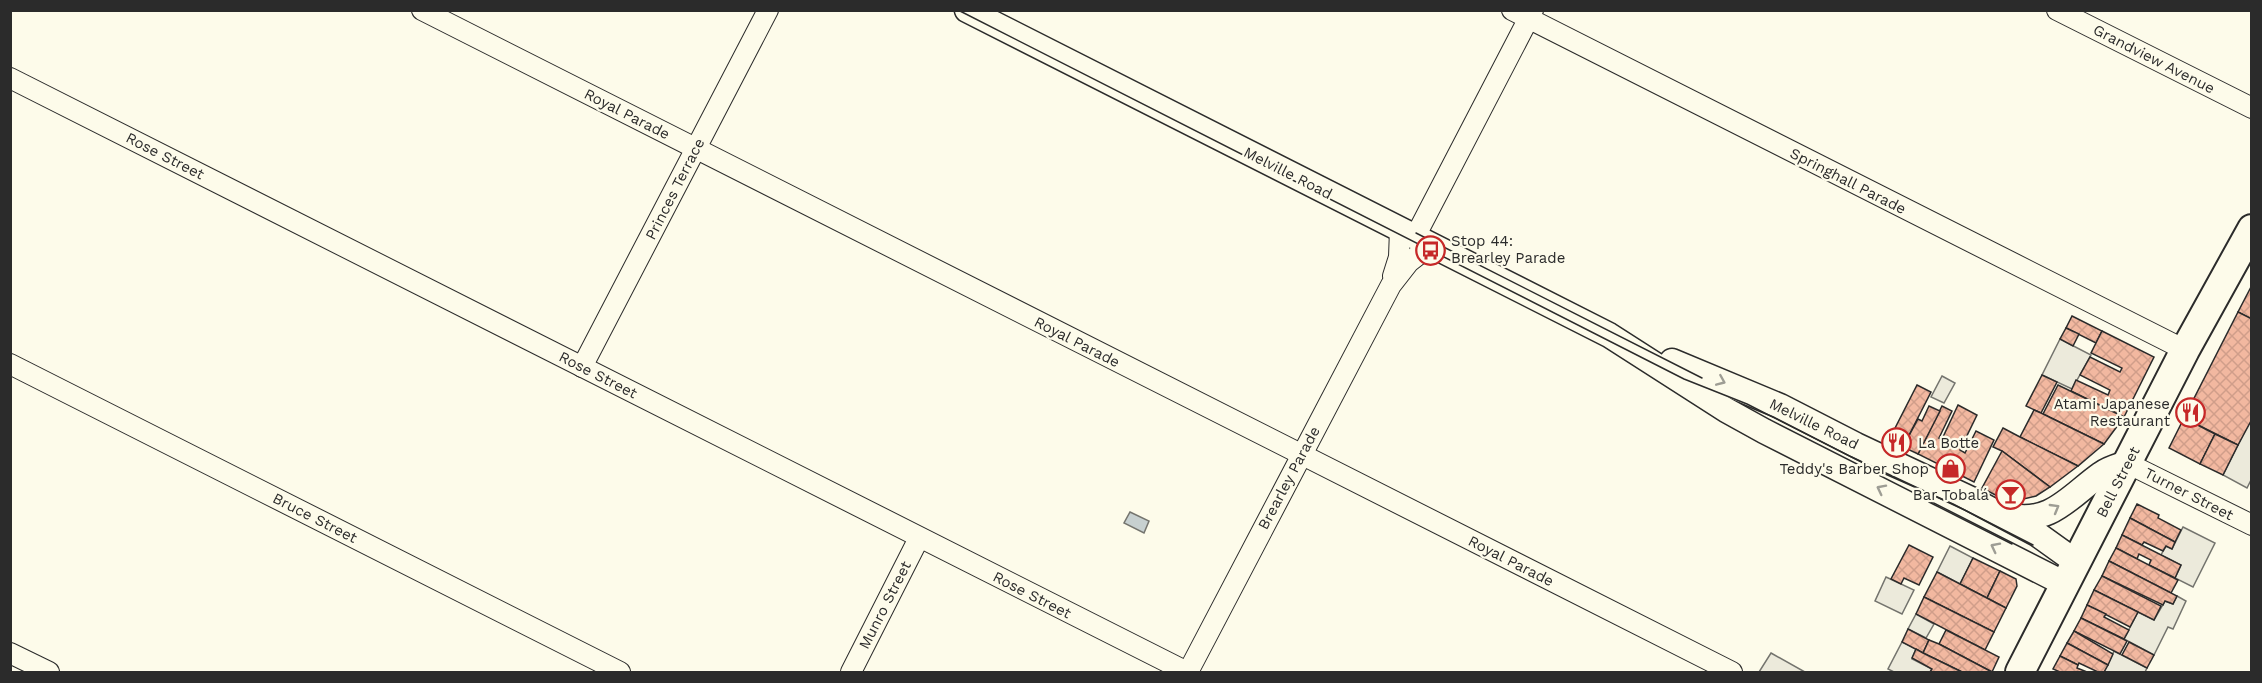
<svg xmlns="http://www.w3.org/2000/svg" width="2262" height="683" font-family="'Work Sans',sans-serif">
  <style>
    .parking { fill: #eceadb; stroke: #74746e; stroke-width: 1.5 }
    .water { fill: #c7d0d0; stroke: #74746e; stroke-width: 1.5 }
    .building { fill: url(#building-cross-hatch); stroke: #2b2b2b; stroke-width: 1.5 }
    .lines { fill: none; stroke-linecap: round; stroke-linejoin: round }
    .minor-casing { stroke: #2b2b2b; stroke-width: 22 }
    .major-casing { stroke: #2b2b2b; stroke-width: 27 }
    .highway-casing { stroke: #2b2b2b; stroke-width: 32 }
    .minor { stroke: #fdfbea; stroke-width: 20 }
    .major { stroke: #fdfbea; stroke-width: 24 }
    .highway { stroke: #fdfbea; stroke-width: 28 }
    .tram { stroke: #2b2b2b; stroke-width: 1.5 }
    .oneway { stroke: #9e9d94 }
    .labels { text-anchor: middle; stroke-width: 4.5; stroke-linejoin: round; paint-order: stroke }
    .street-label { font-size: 15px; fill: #2b2b2b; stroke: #fdfbea }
    .poi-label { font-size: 15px; fill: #2b2b2b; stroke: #fdfbea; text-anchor: end }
  </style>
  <defs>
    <pattern id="building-cross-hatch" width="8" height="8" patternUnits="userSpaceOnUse" patternTransform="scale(1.5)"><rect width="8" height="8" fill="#f2b8a0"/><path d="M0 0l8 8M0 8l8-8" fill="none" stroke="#d09e8a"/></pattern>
  </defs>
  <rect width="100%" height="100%" fill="#fdfbea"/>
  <!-- parking -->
  <g class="parking">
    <polygon points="2060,339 2091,355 2072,389 2042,375"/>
    <polygon points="1942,376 1955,383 1944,403 1931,397"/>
    <polygon points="2251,419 2251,480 2247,488 2223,475"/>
    <polygon points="2183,527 2215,543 2193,587 2175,578 2181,565 2161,555 2166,546 2172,549"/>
    <polygon points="1950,546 1973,558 1960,584 1937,572"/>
    <polygon points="1886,577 1914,590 1902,614 1875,601"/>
    <polygon points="2177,596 2186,601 2173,629 2168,627 2154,655 2124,639 2138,612 2154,620 2165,601 2173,604"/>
    <polygon points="1916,614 1934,624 1926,638 1908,629"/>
    <polygon points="1902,642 1916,649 1912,659 1932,669 1930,672 1894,672 1888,669"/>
    <polygon points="2114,651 2147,668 2145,672 2104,672"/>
    <polygon points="1771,653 1805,672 1759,672"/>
  </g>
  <!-- water -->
  <polygon class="water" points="1130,512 1149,521 1144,533 1124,523"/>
  <!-- building -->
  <g class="building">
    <polygon points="2252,285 2252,318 2251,319 2238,312"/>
    <polygon points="2238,312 2252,319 2252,419 2238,445 2184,418"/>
    <polygon points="2072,316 2102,331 2096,343 2066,328"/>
    <polygon points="2066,328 2079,334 2073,346 2060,339"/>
    <polygon points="2102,331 2154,357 2124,417 2071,391 2076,380 2108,395 2110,390 2080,375 2090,357 2120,372 2122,368 2091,353"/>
    <polygon points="2042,375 2057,382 2041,413 2026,406"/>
    <polygon points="1917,385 1931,392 1903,447 1889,440"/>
    <polygon points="2058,385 2124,417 2104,444 2043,414"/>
    <polygon points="1958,405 1977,415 1960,450 1965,453 1976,431 1994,440 1974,482 1918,454 1942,406 1952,411 1939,438 1942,439"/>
    <polygon points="1929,406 1940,411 1918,454 1903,447 1918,419 1922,421"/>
    <polygon points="2034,410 2041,413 2104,444 2078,466 2020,437"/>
    <polygon points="2184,418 2215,434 2200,464 2169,448"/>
    <polygon points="2003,428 2020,437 2078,466 2050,487 2002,451 1993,447"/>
    <polygon points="2215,434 2238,445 2223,475 2200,464"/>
    <polygon points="2002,451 2050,487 2036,496 2015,501 2003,499 1982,488"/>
    <polygon points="2137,504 2159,515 2158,518 2181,530 2175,542 2130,518"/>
    <polygon points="2130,518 2175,542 2172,549 2166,546 2163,551 2144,542 2142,545 2122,535"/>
    <polygon points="2122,535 2181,565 2175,578 2149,565 2151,560 2139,554 2137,559 2116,548"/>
    <polygon points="1909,545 1933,557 1919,585 1904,578 1901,584 1891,579"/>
    <polygon points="2116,548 2178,580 2171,593 2109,561"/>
    <polygon points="1973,558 2000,571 1987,598 1960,584"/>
    <polygon points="2109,561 2177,596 2173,604 2165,601 2163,605 2102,576"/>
    <polygon points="2000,571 2016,579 2017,586 2006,608 1987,598"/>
    <polygon points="1937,572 2006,608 1994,632 1924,597"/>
    <polygon points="2102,576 2161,606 2154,620 2094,590"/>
    <polygon points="2094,590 2138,612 2130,627 2087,605"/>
    <polygon points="1924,597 1994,632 1985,650 1916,614"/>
    <polygon points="2087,605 2106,614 2104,617 2129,630 2124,639 2081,618"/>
    <polygon points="2081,618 2127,641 2120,654 2074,631"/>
    <polygon points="1908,629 1929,640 1923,653 1902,642"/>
    <polygon points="1946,630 1999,657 1992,672 1939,644"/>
    <polygon points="2074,631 2113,654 2108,665 2067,643"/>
    <polygon points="1929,640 1939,644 1992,672 1962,672 1923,653"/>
    <polygon points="2129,642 2154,655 2147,668 2122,655"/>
    <polygon points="2067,643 2108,665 2104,672 2098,672 2079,663 2078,665 2060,656"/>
    <polygon points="1916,649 1923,653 1962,672 1930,672 1932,669 1912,658"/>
    <polygon points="2060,656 2078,665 2077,668 2087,672 2060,672 2053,669"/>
  </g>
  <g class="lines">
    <defs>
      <g id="minor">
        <polyline points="422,10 1732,672"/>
        <polyline points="1512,10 2185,350"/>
        <polyline points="2057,10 2252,108"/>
        <polyline points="10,78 1187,672"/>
        <polyline points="1415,237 1533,10"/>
        <polyline points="1393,276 1399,257 1400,230"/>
        <polyline points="10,364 620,672"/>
        <polyline points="582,367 768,10"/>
        <polyline points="2127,463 2252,525"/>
        <polyline points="10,653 49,672"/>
        <polyline points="851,672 919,538"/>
        <polyline points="1188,672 1391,285 1409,262 1431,245"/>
      </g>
      <g id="major">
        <polyline points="967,10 1609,335 1726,410 1764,431 2065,584"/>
        <polyline points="1672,361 1780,406 1856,445 1971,499 2037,534 2076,562"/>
        <path d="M2007,515c43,11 63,-19 94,-41 8,-6 17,-8 26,-11"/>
      </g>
      <polyline id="highway" points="2020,672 2185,350 2252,229"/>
    </defs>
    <!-- minor casing -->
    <use href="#minor" class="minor-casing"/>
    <!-- major casing -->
    <use href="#major" class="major-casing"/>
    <!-- highway casing -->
    <use href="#highway" class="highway-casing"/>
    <!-- minor -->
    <use href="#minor" class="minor"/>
    <!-- major -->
    <use href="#major" class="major"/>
    <!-- highway -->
    <use href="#highway" class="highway"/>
    <!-- tram -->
    <g class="tram">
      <polyline points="958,10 1684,379 1747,404 1883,473 1953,504 2033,545"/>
      <polyline points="1416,233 1702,378"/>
      <polyline points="1929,502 2012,544"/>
    </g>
  </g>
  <!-- one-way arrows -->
  <defs><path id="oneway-chevron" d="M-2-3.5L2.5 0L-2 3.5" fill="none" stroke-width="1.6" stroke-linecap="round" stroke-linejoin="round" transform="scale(1.5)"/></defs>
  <g class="oneway">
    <use href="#oneway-chevron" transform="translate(1721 381) rotate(23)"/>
    <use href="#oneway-chevron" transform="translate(1881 489) rotate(-153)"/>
    <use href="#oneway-chevron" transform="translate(2055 508) rotate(-30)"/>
    <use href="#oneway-chevron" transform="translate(1995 547) rotate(-153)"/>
  </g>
  <!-- icons -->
  <defs>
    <symbol id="bus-ring" viewBox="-11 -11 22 22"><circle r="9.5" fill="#fdfbea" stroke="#c62828" stroke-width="1.5"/><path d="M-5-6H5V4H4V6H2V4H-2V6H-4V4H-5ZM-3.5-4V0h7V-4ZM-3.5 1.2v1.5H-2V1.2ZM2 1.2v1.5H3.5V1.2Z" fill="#c62828"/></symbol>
    <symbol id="restaurant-ring" viewBox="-11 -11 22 22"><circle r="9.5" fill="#fdfbea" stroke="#c62828" stroke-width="1.5"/><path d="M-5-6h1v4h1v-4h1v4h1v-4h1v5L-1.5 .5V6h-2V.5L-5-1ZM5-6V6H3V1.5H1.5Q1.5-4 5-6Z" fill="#c62828"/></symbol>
    <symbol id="shop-ring" viewBox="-11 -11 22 22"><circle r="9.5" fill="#fdfbea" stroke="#c62828" stroke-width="1.5"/><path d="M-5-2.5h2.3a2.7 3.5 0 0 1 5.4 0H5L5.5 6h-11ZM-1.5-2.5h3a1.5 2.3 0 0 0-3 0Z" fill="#c62828"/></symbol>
    <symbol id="bar-ring" viewBox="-11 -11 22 22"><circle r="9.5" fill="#fdfbea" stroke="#c62828" stroke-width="1.5"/><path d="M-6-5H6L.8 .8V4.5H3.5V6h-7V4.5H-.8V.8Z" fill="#c62828"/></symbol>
  </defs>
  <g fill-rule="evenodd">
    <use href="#bus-ring" x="1414" y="234" width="33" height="33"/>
    <use href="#restaurant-ring" x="2174" y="396" width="33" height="33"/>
    <use href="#restaurant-ring" x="1880" y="426" width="33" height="33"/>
    <use href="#shop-ring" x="1934" y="452" width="33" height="33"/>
    <use href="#bar-ring" x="1994" y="478" width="33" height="33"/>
  </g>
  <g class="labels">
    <!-- street labels -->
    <g class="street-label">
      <text transform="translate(2154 59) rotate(27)" y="5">Grandview Avenue</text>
      <text transform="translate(627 114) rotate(27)" y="5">Royal Parade</text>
      <text transform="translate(165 156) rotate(27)" y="5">Rose Street</text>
      <text transform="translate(1288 173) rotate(27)" y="5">Melville Road</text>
      <text transform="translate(1848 181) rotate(27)" y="5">Springhall Parade</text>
      <text transform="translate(675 189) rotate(-63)" y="5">Princes Terrace</text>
      <text transform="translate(1077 342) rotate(27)" y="5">Royal Parade</text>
      <text transform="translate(598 375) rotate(27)" y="5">Rose Street</text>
      <text transform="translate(1814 424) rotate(26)" y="5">Melville Road</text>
      <text transform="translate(1289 478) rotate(-62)" y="5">Brearley Parade</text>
      <text transform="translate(2118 482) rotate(-63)" y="5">Bell Street</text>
      <text transform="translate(2189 494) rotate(27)" y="5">Turner Street</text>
      <text transform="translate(315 518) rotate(27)" y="5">Bruce Street</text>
      <text transform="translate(1511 561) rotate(27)" y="5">Royal Parade</text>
      <text transform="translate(1032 595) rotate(27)" y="5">Rose Street</text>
      <text transform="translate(885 605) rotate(-63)" y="5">Munro Street</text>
    </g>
    <!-- poi labels -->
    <g class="poi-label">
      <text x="1451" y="246" text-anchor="start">Stop 44:<tspan x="1451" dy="17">Brearley Parade</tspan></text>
      <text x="2170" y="409">Atami Japanese<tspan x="2170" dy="17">Restaurant</tspan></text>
      <text x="1918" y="448" text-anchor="start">La Botte</text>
      <text x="1929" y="474">Teddy's Barber Shop</text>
      <text x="1989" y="500">Bar Tobalá</text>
    </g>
  </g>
  <!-- border -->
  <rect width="2262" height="683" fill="none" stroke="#2b2b2b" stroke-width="24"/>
</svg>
